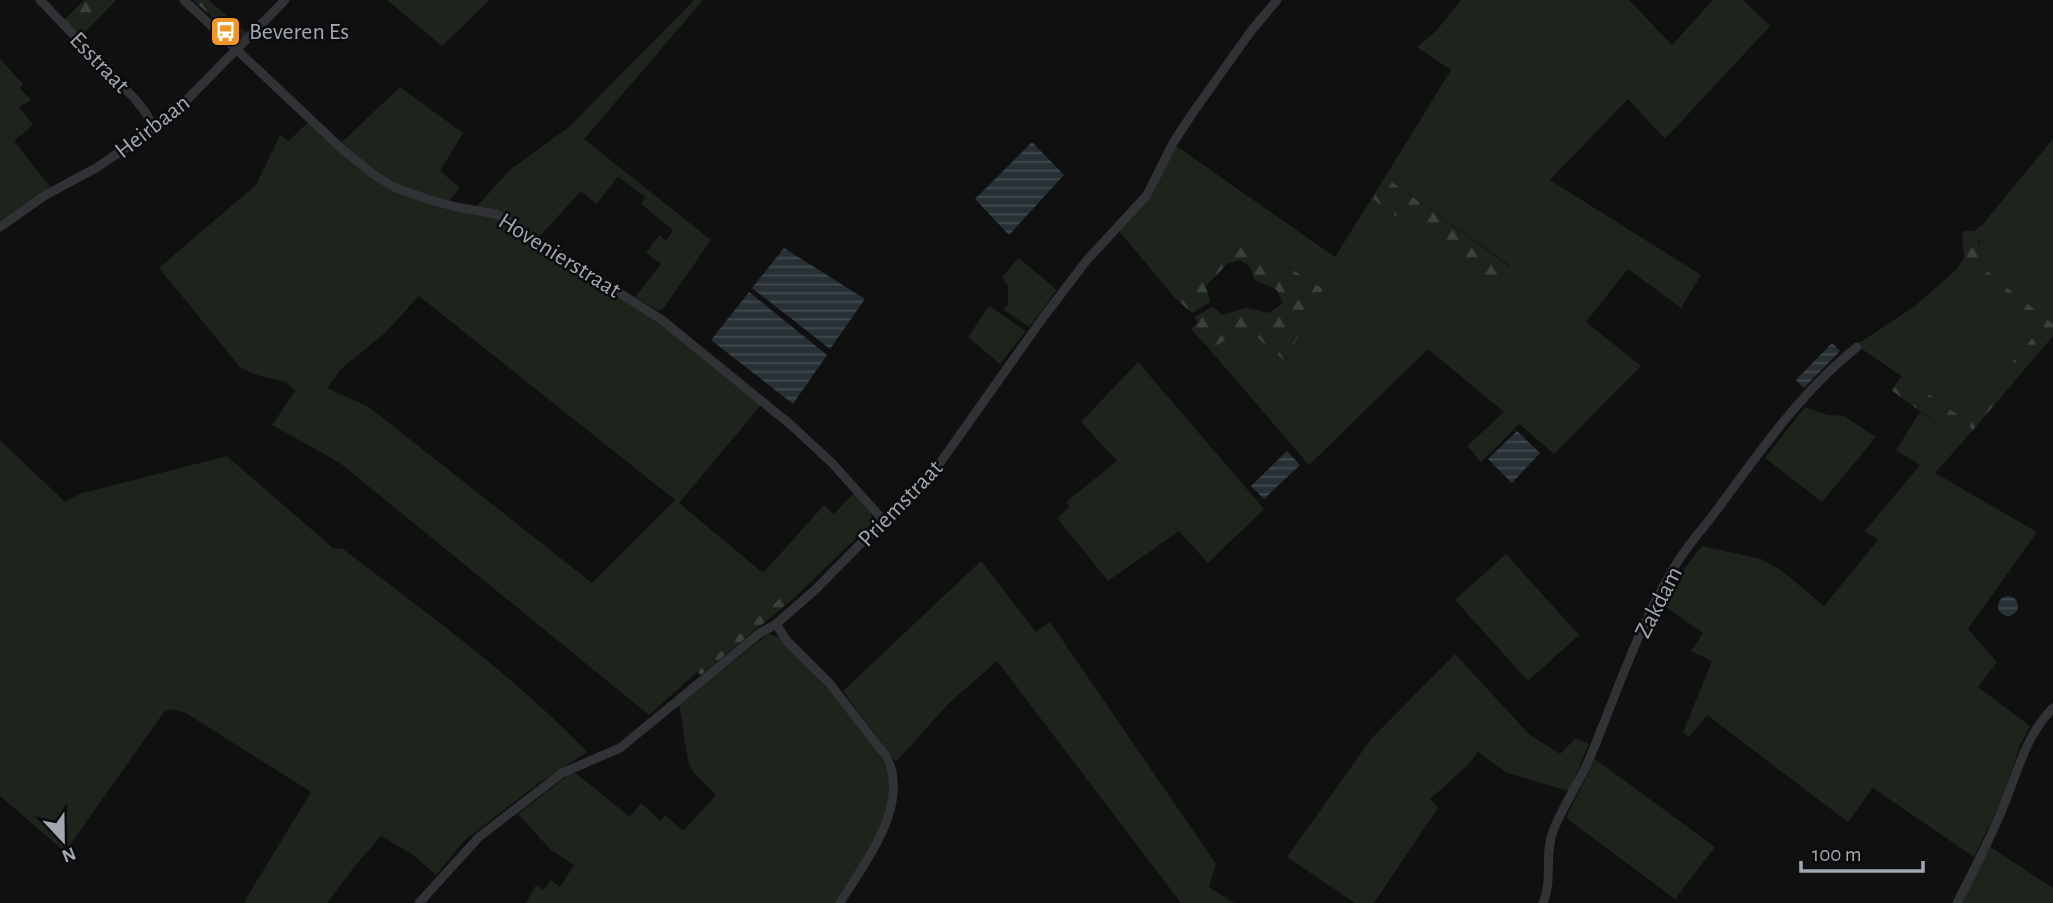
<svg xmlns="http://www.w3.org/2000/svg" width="2053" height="903" font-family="'Alegreya Sans',sans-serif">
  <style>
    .green { fill: #1c241c; fill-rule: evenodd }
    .forest { fill: url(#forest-firs) }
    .water { fill: url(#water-rules) }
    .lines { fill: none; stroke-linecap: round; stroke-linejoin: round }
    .street { stroke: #313236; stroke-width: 9 }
    .labels { text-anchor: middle; stroke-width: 5; stroke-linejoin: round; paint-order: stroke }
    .poi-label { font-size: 24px; fill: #a1a8b2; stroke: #0b0b0c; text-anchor: start }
    .street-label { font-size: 24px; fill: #a1a8b2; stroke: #0b0b0c }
  </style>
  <defs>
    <pattern id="forest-firs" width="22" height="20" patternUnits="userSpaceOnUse" patternTransform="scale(1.75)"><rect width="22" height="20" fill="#1c241c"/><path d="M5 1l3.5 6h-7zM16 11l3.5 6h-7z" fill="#3a413b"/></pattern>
    <pattern id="water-rules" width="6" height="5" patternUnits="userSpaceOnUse" patternTransform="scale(1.75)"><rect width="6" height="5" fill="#273035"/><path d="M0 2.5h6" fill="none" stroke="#434b50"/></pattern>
  </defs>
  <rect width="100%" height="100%" fill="#101011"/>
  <!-- green -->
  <g class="green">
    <polygon points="387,0 490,0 442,46"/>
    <polygon points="694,0 703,0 584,139 711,240 663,309 658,311 635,297 661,264 646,253 659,235 666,241 673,230 641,204 645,197 618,177 596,204 581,191 540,236 506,215 477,206 511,169 569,127"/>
    <polygon points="1461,0 1629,0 1672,45 1713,0 1743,0 1770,26 1665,139 1628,99 1550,180 1701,275 1681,308 1628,269 1586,322 1641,366 1554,454 1519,424 1481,462 1467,446 1504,412 1428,349 1309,465 1210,350 1241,330 1253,334 1286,360 1323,289 1234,232 1175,298 1119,231 1153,194 1175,145 1335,257 1372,198 1490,287 1510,266 1385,177 1451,70 1417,47 1437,30"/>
    <polygon points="0,59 23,84 20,88 31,100 19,107 33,125 14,141 51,188 0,221"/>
    <polygon points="400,87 463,133 440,171 460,188 448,202 396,183 365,163 341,143"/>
    <path d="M308,122l95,72 47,16 39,6 14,6 143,91 115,92 -82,98 84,70 61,-68 10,9 20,-21 17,19v12l-77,74 -6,-7 -139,124 -309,-252 -68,-38 23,-34c-9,-13 -24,-11 -38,-16 -6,-2 -11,-5 -17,-8l-81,-99 97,-83 24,-50 9,6zM419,296l256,204 -83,83 -223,-176 -42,-19 15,-20 43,-35z"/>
    <path d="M2053,139v185c-17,-13 -62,-44 -73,-60 -8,-13 -1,-25 8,-34l-5,-6z"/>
    <polygon points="1019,258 1057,290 1029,327 1003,309 1008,304 1008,286 1002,277"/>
    <polygon points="1956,270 2036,334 1964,419 1856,345 1915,306"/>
    <polygon points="989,306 1026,331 1000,364 968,337"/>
    <polygon points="1138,362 1264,509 1208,563 1179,531 1108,581 1057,518 1070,507 1066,502 1117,461 1081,422"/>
    <polygon points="1805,407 1827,415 1844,416 1876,437 1822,502 1765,458"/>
    <polygon points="1920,412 1953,435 1964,423 1973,430 1935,473 2037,532 1968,629 1997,662 1978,687 2030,726 2020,745 2003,797 1974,857 1873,788 1848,822 1707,715 1689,737 1683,732 1712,661 1691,651 1703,633 1663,605 1681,573 1702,546 1761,559 1781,570 1824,606 1878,540 1865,531 1920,465 1896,450"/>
    <path d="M0,440l65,62 14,-8 148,-38 106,92 10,1c85,65 170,126 244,203l-48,31 -74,57 -29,35 -23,-20 -32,-19 -27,31 -27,36h-81l-2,-1 67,-110 -125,-79 -14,-4 -8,3 -99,140 -65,-56z"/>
    <polygon points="1506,554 1579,635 1528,681 1455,600"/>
    <polygon points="981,561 1036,632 1050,622 1216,864 1209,887 1234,903 1181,903 997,661 949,703 896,762 843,691"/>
    <path d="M768,634l11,3c27,29 112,111 112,150 -1,36 -38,85 -56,116h-309l10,-18 8,5 7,-10 9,7 14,-22 -24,-16 -32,-35 55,-43 57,46 11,-14 19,18 5,-6 18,16 33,-36 -22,-22 -6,-12 -9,-57z"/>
    <polygon points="1455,654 1529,734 1560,754 1576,738 1589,744 1569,791 1507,773 1478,752 1468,765 1430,799 1438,808 1374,903 1355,903 1287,857 1371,739"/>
    <polygon points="1595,759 1715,847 1675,899 1566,818"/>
    <polygon points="1989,846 2053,888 2053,903 1961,903"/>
  </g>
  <!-- forest -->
  <g class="forest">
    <polygon points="84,0 116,0 80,37 63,21"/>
    <polygon points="193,0 209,0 246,33 239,41"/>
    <polygon points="1385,177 1510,267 1490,287 1372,198"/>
    <polygon points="1983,224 1988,230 1978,241 1980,263 1992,276 2053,324 2053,336 1973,430 1964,423 1953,435 1891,390 1902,376 1964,419 2036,334 1956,270 1964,258 1962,235 1964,231 1974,231"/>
    <polygon points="1234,232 1323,289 1285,361 1253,334 1241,330 1210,350 1191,329 1198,322 1194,317 1213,307 1223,315 1246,308 1269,313 1283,303 1277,290 1255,280 1249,266 1239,260 1227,264 1206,286 1210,302 1192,313 1175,298"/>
    <polygon points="788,591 794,598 701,675 697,672"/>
  </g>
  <!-- water -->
  <g class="water">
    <polygon points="1032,142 1064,175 1009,235 975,199"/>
    <polygon points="784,248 865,299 830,349 752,288"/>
    <polygon points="749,292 827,355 793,404 711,340"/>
    <polygon points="1832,343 1840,351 1804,388 1796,380"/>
    <polygon points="1517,431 1540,453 1512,483 1488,459"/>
    <polygon points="1287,451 1300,465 1264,499 1251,486"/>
    <circle cx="2008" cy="606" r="10"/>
  </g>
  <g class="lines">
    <!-- street -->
    <g class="street">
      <polyline points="40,0 135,99 146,113 154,129"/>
      <polyline points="184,0 342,149 373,174 394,187 427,199 456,207 496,214 662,320 791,425 832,463 884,521"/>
      <polyline points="0,227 44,196 96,168 167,120 285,0"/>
      <path d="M776,624l11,17 43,43 56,72c26,49 -22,106 -46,147"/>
      <polyline points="419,903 479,837 562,773 620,748 760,633 776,624 815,590 872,532 925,484 1042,319 1087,260 1147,195 1173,143 1194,111 1251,31 1277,0"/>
      <path d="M1543,903c10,-23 1,-48 10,-72 10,-25 25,-47 36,-71 27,-65 49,-133 86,-194 12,-21 30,-39 44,-59 41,-56 83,-116 138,-160"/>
      <path d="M1957,903c16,-31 32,-62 45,-93 15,-36 23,-74 51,-102"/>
    </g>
  </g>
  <!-- icons -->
  <defs>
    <symbol id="bus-square" viewBox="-11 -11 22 22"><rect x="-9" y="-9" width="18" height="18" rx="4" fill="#f29628" stroke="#0b0b0c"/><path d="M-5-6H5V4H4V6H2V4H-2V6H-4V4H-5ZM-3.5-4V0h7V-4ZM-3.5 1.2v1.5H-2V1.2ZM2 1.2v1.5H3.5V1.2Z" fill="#fff"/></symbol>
  </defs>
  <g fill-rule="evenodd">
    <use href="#bus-square" x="208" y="14" width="35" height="35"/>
  </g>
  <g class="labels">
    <!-- poi labels -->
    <g class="poi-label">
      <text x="249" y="39">Beveren Es</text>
    </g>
    <!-- street labels -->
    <g class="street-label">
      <text transform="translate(100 62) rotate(46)" y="8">Esstraat</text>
      <text transform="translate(152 126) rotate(-38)" y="8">Heirbaan</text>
      <text transform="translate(560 255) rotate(32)" y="8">Hovenierstraat</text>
      <text transform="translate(900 503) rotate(-46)" y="8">Priemstraat</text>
      <text transform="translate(1658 602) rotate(-63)" y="8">Zakdam</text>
    </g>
  </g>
  <!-- north arrow -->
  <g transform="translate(63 840) rotate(158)" stroke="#0b0b0c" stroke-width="5" paint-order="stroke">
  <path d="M0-5L12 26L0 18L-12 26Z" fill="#a1a8b2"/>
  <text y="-10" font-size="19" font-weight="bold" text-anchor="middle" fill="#a1a8b2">N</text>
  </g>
  <!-- scale -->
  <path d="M1801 861v10h122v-10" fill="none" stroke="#a1a8b2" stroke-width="3.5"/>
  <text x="1812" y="861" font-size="21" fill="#a1a8b2" stroke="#0b0b0c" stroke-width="5" paint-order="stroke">100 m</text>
</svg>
